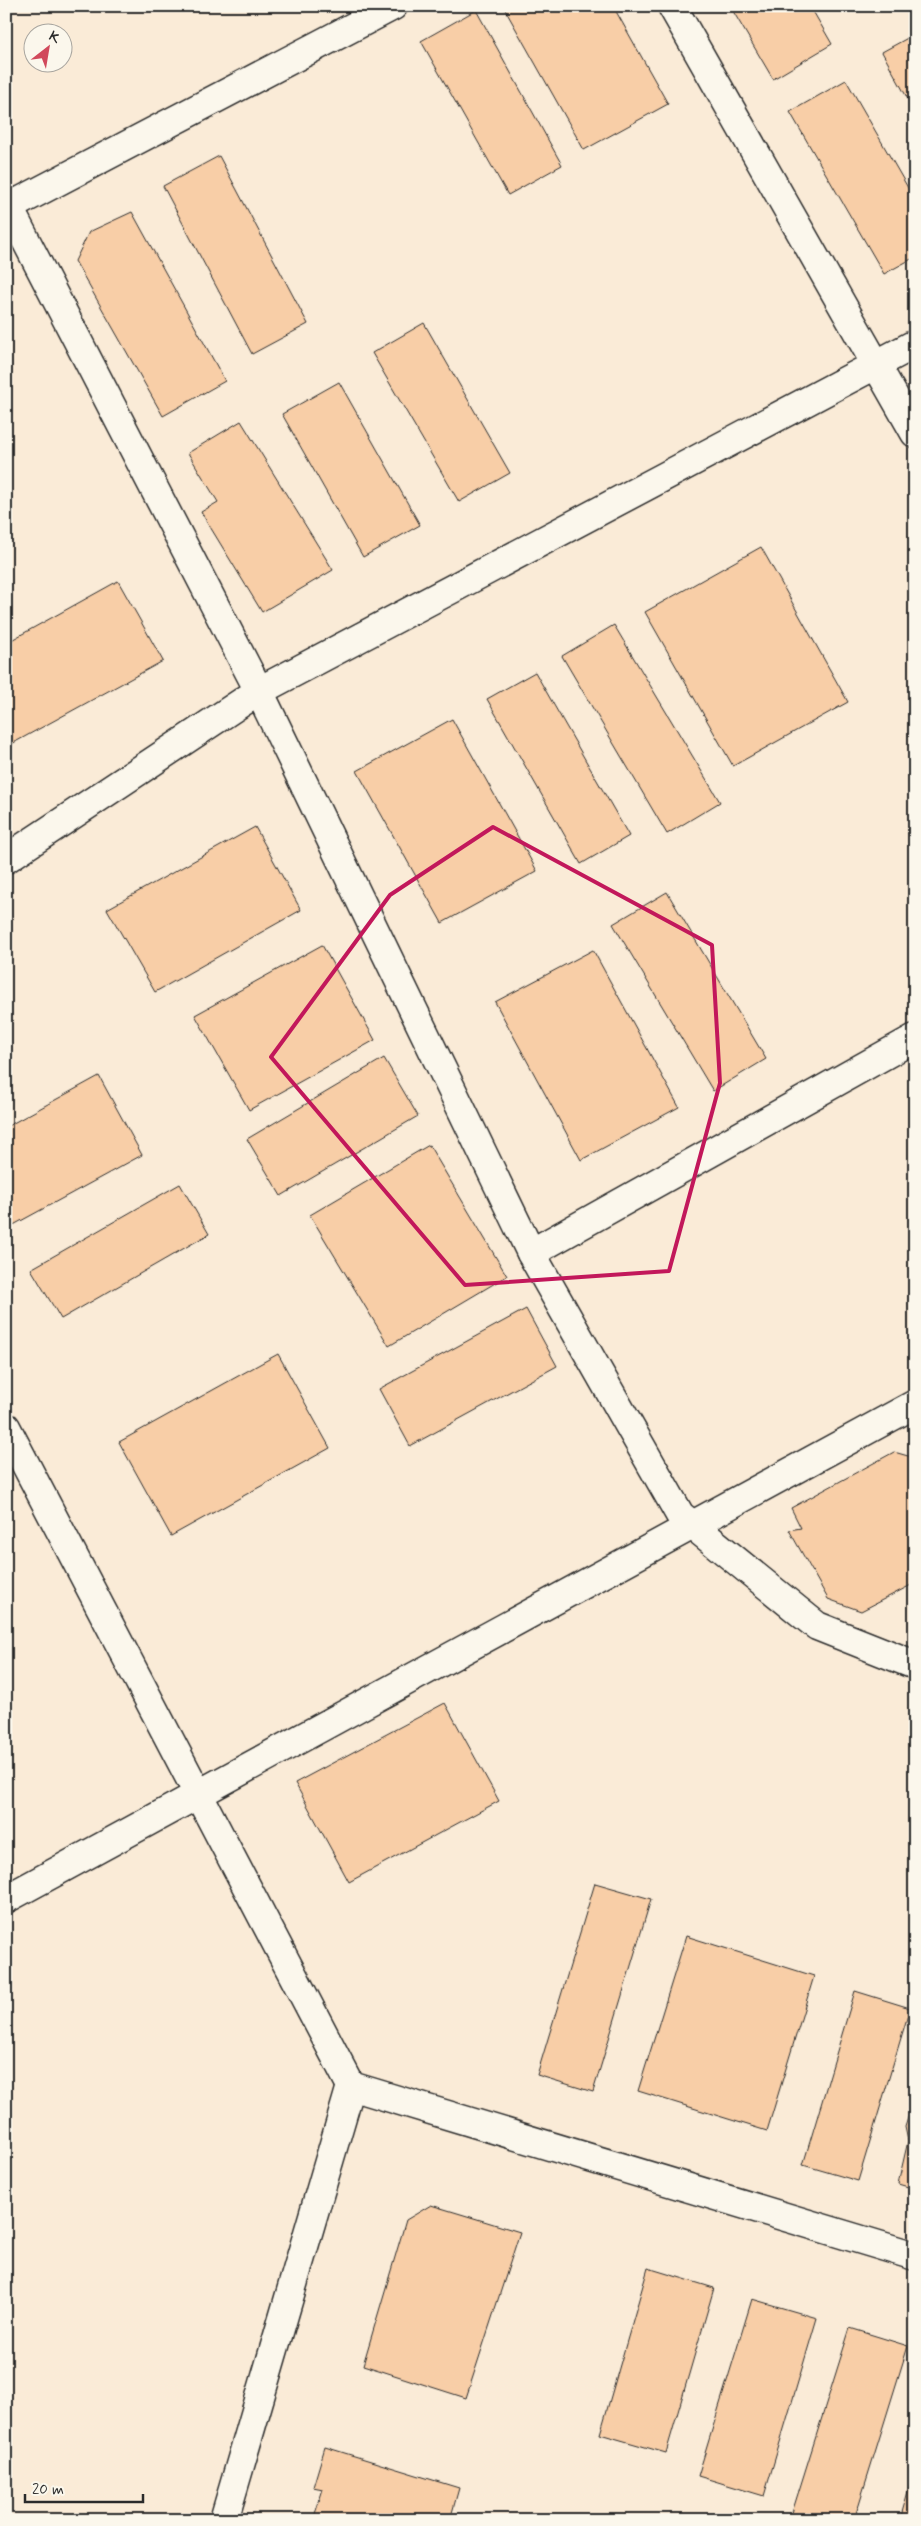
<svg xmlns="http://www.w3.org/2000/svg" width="921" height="2526" font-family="Mynerve,sans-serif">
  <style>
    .building { fill: #f8cea7; stroke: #2b2b2b }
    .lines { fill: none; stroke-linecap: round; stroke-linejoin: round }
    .street-casing { stroke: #2b2b2b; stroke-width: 31 }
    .street { stroke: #fbf7ec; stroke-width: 28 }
    .marked { fill: none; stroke: #c2185b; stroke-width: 4; stroke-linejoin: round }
  </style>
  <rect width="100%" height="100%" fill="#faebd7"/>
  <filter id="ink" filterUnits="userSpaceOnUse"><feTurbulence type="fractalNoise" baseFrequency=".02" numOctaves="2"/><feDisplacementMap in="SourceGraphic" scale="10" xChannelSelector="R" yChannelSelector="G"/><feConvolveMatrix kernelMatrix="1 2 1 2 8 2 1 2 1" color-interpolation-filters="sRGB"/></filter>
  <g filter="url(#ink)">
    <!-- building -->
    <g class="building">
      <polygon points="503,6 613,6 668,104 584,150"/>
      <polygon points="730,6 810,6 832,44 773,79"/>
      <polygon points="476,10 562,165 508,195 421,41"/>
      <polygon points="915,34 915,112 882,52"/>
      <polygon points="846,80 915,200 915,257 884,274 790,112"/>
      <polygon points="219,156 308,324 252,354 163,186"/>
      <polygon points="132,212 225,381 163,416 75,261 89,232"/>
      <polygon points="424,323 510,473 459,502 372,353"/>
      <polygon points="339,382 420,525 363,557 282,414"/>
      <polygon points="241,421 333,570 262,612 201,512 218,502 188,453"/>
      <polygon points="761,547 848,702 733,766 645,612"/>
      <polygon points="118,581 163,661 6,747 6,643"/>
      <polygon points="614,625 720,802 667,834 562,656"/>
      <polygon points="535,672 629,836 581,864 487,699"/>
      <polygon points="452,719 537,871 442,923 357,771"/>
      <polygon points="255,827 301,910 155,992 107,909"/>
      <polygon points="667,892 766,1059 713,1091 613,924"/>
      <polygon points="322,945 375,1040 249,1110 195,1015"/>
      <polygon points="593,950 679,1107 581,1160 495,1002"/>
      <polygon points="384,1058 418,1116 281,1196 247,1139"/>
      <polygon points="99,1076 142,1155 6,1229 6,1127"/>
      <polygon points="429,1145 507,1276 389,1346 310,1215"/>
      <polygon points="180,1184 209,1234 61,1319 31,1269"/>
      <polygon points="526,1309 557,1366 410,1446 379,1389"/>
      <polygon points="278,1354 330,1448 171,1536 119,1442"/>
      <polygon points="894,1452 915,1458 915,1583 861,1611 828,1599 789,1530 801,1528 791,1508"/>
      <polygon points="445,1703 499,1801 349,1882 295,1783"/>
      <polygon points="595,1883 651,1899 593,2092 537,2075"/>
      <polygon points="686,1936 814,1976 767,2131 638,2091"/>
      <polygon points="855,1991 910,2008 858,2181 803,2165"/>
      <polygon points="915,2096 915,2189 898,2184 908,2141 905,2127"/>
      <polygon points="431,2205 520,2232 466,2398 363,2365 406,2220"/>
      <polygon points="648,2268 714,2288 666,2453 600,2434"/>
      <polygon points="752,2299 817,2318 764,2496 698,2476"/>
      <polygon points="850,2328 908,2346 854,2520 802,2520 791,2516"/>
      <polygon points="325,2447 459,2488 450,2520 313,2520 323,2489 313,2487"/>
      <polygon points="915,2467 915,2520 913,2520 901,2516"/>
    </g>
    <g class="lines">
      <defs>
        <g id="street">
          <polyline points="672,6 915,433"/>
          <polyline points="6,202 259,691 915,344"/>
          <polyline points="9,207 393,6"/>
          <polyline points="6,859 259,691 531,1253 680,1515 817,1626 915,1665"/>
          <polyline points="531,1253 915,1038"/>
          <polyline points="6,1427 351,2086 915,2256"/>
          <polyline points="6,1899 915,1404"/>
          <polyline points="224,2520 351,2086"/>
        </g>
      </defs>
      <!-- street casing -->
      <use href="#street" class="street-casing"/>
      <!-- street -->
      <use href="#street" class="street"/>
    </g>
  </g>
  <!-- marked area -->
  <path class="marked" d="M493,827l219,118 8,138 -51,188 -204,14 -194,-228 119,-162z"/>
  <!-- margin -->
  <rect width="921" height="2526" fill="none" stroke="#fbf7ec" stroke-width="25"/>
  <rect x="12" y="12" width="896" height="2501" fill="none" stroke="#2b2b2b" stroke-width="2" filter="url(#ink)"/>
  <!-- north arrow -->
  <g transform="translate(48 48) rotate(31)"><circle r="24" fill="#fbf7ec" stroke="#a8a59f"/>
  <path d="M0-4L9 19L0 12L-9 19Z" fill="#d1495b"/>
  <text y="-8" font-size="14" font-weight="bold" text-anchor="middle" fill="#2b2b2b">K</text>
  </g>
  <!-- scale -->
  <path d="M25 2494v8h118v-8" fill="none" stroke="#2b2b2b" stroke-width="2.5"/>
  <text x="32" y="2494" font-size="15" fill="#2b2b2b" stroke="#fbf7ec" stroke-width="4" paint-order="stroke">20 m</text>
</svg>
